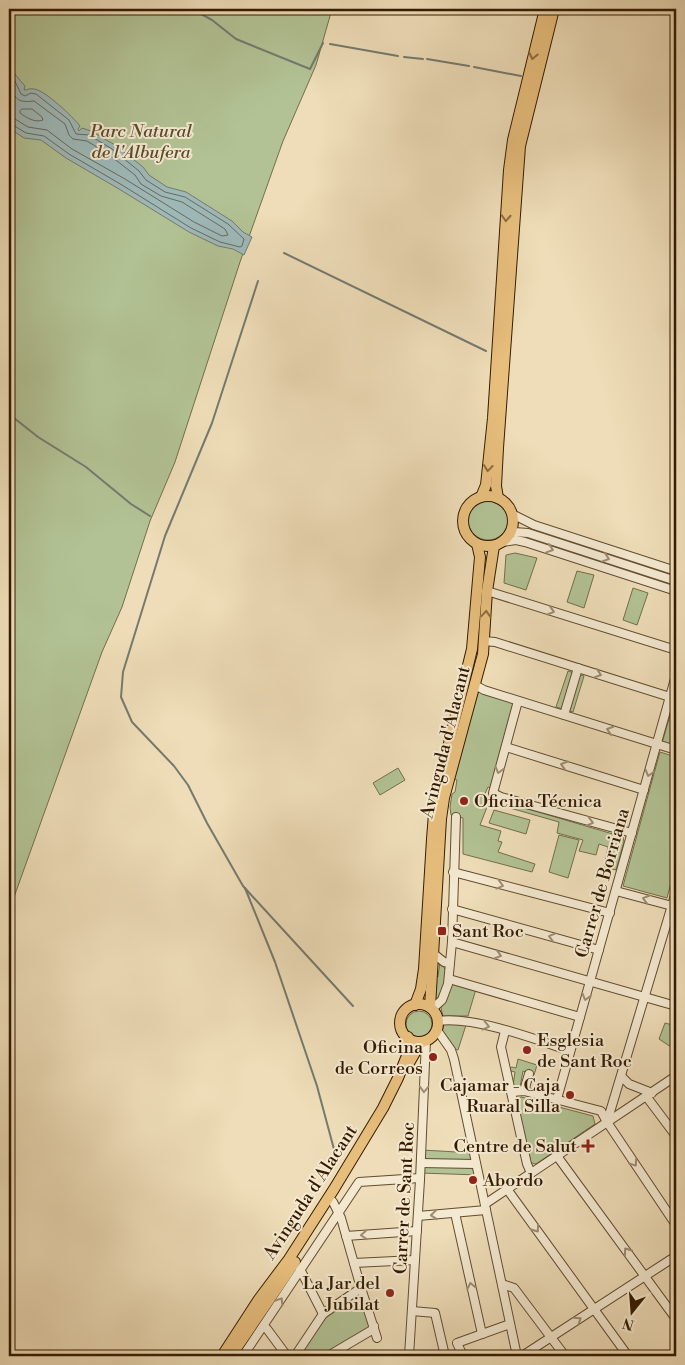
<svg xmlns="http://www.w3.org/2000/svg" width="685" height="1365" font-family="'Libre Bodoni',serif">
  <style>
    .green { fill: #b2c294; stroke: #736e4a }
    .water { fill: #9eb9b9; stroke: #747a6f }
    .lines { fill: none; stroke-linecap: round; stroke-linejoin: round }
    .shore { stroke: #696a5c; stroke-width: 1 }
    .stream { stroke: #747a6f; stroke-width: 2 }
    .minor-casing { stroke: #624c2e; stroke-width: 10 }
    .major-casing { stroke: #341b00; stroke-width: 12 }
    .minor { stroke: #f4e9d1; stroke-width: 8 }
    .major { stroke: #e7be7c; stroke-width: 10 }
    .oneway { stroke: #8e6c3e }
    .oneway2 { stroke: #9e8c73 }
    .poi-dot { fill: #8f2418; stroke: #f4e9d1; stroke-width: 2 }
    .labels { text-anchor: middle; stroke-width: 4; stroke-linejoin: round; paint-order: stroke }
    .park-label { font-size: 18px; font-style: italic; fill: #5a4d2c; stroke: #f4e9d1 }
    .street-label { font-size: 18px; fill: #341b00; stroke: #f4e9d1 }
    .poi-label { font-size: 18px; fill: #341b00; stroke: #f4e9d1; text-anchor: start }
  </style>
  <rect width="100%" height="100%" fill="#eeddb8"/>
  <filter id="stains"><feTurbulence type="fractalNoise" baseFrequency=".004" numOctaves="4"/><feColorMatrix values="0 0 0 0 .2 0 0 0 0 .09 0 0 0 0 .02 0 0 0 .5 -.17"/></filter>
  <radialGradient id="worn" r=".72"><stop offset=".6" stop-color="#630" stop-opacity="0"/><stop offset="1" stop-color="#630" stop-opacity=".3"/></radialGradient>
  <!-- green -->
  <g class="green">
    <polygon points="9,9 332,9 316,65 283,141 240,262 175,462 150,521 122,607 102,652 9,911"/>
    <circle cx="488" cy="520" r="20"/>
    <polygon points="515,553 537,558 526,590 504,583 506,555"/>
    <polygon points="577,571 594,575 584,608 567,602"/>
    <polygon points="633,588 648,593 637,625 623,620"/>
    <polygon points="568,671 584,676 573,712 556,707"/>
    <polygon points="475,685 518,701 494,789 488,787 484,796 623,837 624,842 616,870 604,867 608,847 599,844 596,855 579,851 583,840 557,833 559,822 489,802 480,825 501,831 498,841 502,842 498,852 535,864 532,872 463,854 463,818 451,815 450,807 452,794 455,792 457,780 450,778"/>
    <polygon points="676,695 676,747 662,743"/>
    <polygon points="660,752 676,757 676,864 667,898 623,886"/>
    <polygon points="398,768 405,780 380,795 373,783"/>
    <polygon points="494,810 530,820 526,834 489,823"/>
    <polygon points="559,835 579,840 568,878 549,872"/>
    <polygon points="440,962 447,972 445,984 434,1005 435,974 438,977"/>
    <polygon points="457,983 476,989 468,1016 443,1016 441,1008 452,984"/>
    <circle cx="419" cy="1024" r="13"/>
    <polygon points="665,1023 676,1026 676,1047 674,1049 659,1039"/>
    <polygon points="444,1024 466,1025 458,1050 454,1049 442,1032"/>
    <polygon points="518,1059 537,1065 534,1075 523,1071 520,1087 513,1086 515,1072 511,1071 510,1068 512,1067 516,1068"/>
    <polygon points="521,1097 593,1116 595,1124 536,1164 528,1162 516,1100"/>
    <polygon points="422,1150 474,1153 479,1175 420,1173"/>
    <polygon points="358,1295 371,1323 369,1327 322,1356 298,1356 322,1320"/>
  </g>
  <!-- water -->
  <path class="water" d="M9,68c7,6 10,12 16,18l-1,4c3,0 6,-2 10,-1 11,1 39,28 46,37l-2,3 1,2 3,-3 9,3 24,14 28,22 6,8 18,12 19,5 46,29 11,11 9,5 -8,18 -11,-6 -15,-3 -29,-14 -70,-43 -53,-31 -25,-18 -17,-2 -15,-10z"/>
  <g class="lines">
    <!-- shore -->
    <g class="shore">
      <polyline points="9,74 13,77 21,94 25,96 31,93 36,94 69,120 76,134 89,135 112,149 139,171 146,180 165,192 185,197 228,224 244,239 242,246 240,247 220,242 191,228 122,185 69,154 44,136 26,133 13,125 9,125"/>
      <path d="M9,83c7,16 7,20 25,18l31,23 4,11 4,4 14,2 21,13 27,21 6,9 20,12 21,6 43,27 3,6 -6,1 -28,-14 -69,-43 -53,-30 -25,-19 -19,-3 -13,-8 -6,-1"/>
      <path d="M22,109h10l10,8 1,3c-8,3 -16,-2 -23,-7v-2z"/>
    </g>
    <!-- stream -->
    <g class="stream">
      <polyline points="192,9 212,20 236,39 310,69 323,43"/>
      <polyline points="330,44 398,56"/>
      <polyline points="404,57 423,59"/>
      <polyline points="427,59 469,66"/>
      <polyline points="474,67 521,76"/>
      <polyline points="284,253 486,351"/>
      <polyline points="258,281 212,423 165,536 123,672 121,697 132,722 174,766 188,785 207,823 243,886 353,1006"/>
      <polyline points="9,414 38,437 86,467 131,504 150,516"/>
      <polyline points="245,888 275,962 317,1086 335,1153"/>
    </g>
    <defs>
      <g id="minor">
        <polyline points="512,514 534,525 676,571"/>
        <polyline points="509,534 514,532 528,533 676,581"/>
        <polyline points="502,542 516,540 525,542 676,591"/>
        <polyline points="487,591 676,650"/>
        <polyline points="484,641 495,642 670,697"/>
        <polyline points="475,685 484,690 676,750"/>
        <polyline points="518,701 493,793 501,797 632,833"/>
        <polyline points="564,715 578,668"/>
        <polyline points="506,747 644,790"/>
        <polyline points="453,872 610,913"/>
        <polyline points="616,891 676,907"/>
        <polyline points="452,909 599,950"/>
        <polyline points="452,942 676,1006"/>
        <polyline points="434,954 444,962 450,963"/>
        <polyline points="449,979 580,1017"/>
        <polyline points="432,1009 442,1000 448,984 452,942 456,817"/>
        <path d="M438,1021c36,-5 97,18 132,30"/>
        <polyline points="437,1030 451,1050 454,1059 517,1356"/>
        <polyline points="505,1031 501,1047 527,1164 531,1173"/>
        <polyline points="622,1077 629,1084 652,1093"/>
        <polyline points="524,1091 529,1074"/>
        <polyline points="512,1092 524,1091 601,1111 607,1122 676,1225"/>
        <polyline points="646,1096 676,1136"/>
        <polyline points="557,1099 676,675"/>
        <polyline points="607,1122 676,892"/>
        <polyline points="557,1156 676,1319"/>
        <polyline points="421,1163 476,1164"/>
        <polyline points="507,1189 628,1356"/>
        <polyline points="333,1202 341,1218 361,1288"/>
        <polyline points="485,1204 676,1076"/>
        <polyline points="455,1213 482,1334"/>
        <polyline points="418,1216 486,1210"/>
        <polyline points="346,1236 417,1231"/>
        <polyline points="354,1263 415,1260"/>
        <polyline points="300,1269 323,1314"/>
        <polyline points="502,1284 514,1288 565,1356"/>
        <polyline points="412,1311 435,1313 445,1356"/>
        <polyline points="264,1326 267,1329 287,1356"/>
        <polyline points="243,1356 359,1182 420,1178"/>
        <polyline points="295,1356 323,1314 361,1288 377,1338"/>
        <polyline points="328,1356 372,1330 374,1326"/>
        <polyline points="409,1356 420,1180 426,1040"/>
        <polyline points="463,1356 457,1343 510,1324"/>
        <polyline points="522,1356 676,1256"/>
      </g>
      <g id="major">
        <circle cx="488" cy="521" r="25"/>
        <polyline points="481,497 486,485 493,418 509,170 513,140 545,9"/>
        <polyline points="498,498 496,486 498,448 520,146 554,9"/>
        <circle cx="419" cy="1023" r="19"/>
        <polyline points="415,1005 421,989 424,969 432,839 435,801 472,649 480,557 477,544"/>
        <polyline points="430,1007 441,819 444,798 483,654 487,591 494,546"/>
        <polyline points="409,1063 421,1042"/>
        <polyline points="222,1356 259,1299 289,1259 334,1189 383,1108 398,1078 408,1053 408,1037"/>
        <polyline points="231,1356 295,1262"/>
      </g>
    </defs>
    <!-- minor casing -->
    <use href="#minor" class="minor-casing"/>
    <!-- major casing -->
    <use href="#major" class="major-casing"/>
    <!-- minor -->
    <use href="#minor" class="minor"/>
    <!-- major -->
    <use href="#major" class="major"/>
  </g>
  <!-- one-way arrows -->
  <defs><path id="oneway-chevron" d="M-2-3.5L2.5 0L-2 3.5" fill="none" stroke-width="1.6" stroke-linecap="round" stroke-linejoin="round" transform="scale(1.25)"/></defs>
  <g class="oneway">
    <use href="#oneway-chevron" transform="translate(533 56) rotate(103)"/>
    <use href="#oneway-chevron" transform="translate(506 218) rotate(93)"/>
    <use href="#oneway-chevron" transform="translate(488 468) rotate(96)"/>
    <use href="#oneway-chevron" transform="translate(486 614) rotate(-86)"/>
  </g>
  <g class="oneway2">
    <use href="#oneway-chevron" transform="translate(550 549) rotate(18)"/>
    <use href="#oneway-chevron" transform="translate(606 558) rotate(18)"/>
    <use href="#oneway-chevron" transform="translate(551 611) rotate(17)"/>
    <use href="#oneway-chevron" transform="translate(598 674) rotate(18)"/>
    <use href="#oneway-chevron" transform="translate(610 730) rotate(-162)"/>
    <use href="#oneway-chevron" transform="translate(564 765) rotate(-163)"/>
    <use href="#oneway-chevron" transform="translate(499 770) rotate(105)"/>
    <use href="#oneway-chevron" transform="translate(649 773) rotate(106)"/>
    <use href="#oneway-chevron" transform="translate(590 822) rotate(15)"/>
    <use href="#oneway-chevron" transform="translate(500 885) rotate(15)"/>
    <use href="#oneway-chevron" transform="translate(646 899) rotate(-164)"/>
    <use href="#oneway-chevron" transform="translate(552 937) rotate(-165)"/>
    <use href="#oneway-chevron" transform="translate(498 955) rotate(16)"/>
    <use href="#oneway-chevron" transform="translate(586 997) rotate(106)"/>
    <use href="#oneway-chevron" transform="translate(486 1026) rotate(13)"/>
    <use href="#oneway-chevron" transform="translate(424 1089) rotate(92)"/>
    <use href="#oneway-chevron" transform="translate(634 1163) rotate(56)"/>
    <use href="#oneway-chevron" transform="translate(434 1215) rotate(174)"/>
    <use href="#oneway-chevron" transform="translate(536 1229) rotate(54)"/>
    <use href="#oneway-chevron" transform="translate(364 1235) rotate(176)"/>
    <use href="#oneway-chevron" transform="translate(627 1251) rotate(-126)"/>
    <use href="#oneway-chevron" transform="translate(471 1286) rotate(-102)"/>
    <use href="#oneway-chevron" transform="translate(280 1301) rotate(-58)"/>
    <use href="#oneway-chevron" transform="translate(578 1320) rotate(-33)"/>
  </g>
  <!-- markers -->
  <g class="poi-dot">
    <circle cx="464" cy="801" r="5"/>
    <rect x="437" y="926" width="10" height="10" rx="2.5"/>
    <circle cx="527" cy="1050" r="5"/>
    <circle cx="433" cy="1057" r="5"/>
    <circle cx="570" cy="1095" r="5"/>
    <path d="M585.5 1138.5h5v5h5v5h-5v5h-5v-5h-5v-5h5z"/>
    <circle cx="473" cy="1180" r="5"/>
    <circle cx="390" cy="1293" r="5"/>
  </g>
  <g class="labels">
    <!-- park labels -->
    <g class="park-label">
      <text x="141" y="137">Parc Natural<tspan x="141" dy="21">de l'Albufera</tspan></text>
    </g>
    <!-- street labels -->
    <g class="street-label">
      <text transform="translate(445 742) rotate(-76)" y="6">Avinguda d'Alacant</text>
      <text transform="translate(602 883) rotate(-74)" y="6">Carrer de Borriana</text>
      <text transform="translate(310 1192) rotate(-57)" y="6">Avinguda d'Alacant</text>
      <text transform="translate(404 1198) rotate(-87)" y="6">Carrer de Sant Roc</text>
    </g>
    <!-- poi labels -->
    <g class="poi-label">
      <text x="474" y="807">Oficina Técnica</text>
      <text x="452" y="937">Sant Roc</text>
      <text x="537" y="1046">Esglesia<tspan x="537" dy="21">de Sant Roc</tspan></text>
      <text x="423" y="1053" text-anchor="end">Oficina<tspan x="423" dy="21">de Correos</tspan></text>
      <text x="560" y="1091" text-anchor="end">Cajamar - Caja<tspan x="560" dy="21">Ruaral Silla</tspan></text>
      <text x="577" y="1152" text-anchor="end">Centre de Salut</text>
      <text x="483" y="1186">Abordo</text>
      <text x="380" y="1289" text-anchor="end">La Jar del<tspan x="380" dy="21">Jubilat</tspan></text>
    </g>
  </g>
  <!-- margin -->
  <rect width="685" height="1365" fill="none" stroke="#eeddb8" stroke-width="30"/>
  <rect x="10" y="10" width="665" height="1345" fill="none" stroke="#341b00" stroke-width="2.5"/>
  <rect x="15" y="15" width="655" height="1335" fill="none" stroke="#341b00"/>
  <!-- north arrow -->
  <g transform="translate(632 1312) rotate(197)" stroke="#f4e9d1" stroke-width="4" paint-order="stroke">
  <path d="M0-4L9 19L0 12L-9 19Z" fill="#341b00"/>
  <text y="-8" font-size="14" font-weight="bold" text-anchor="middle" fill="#341b00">N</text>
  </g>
  <rect width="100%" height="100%" filter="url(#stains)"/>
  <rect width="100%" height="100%" fill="url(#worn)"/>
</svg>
